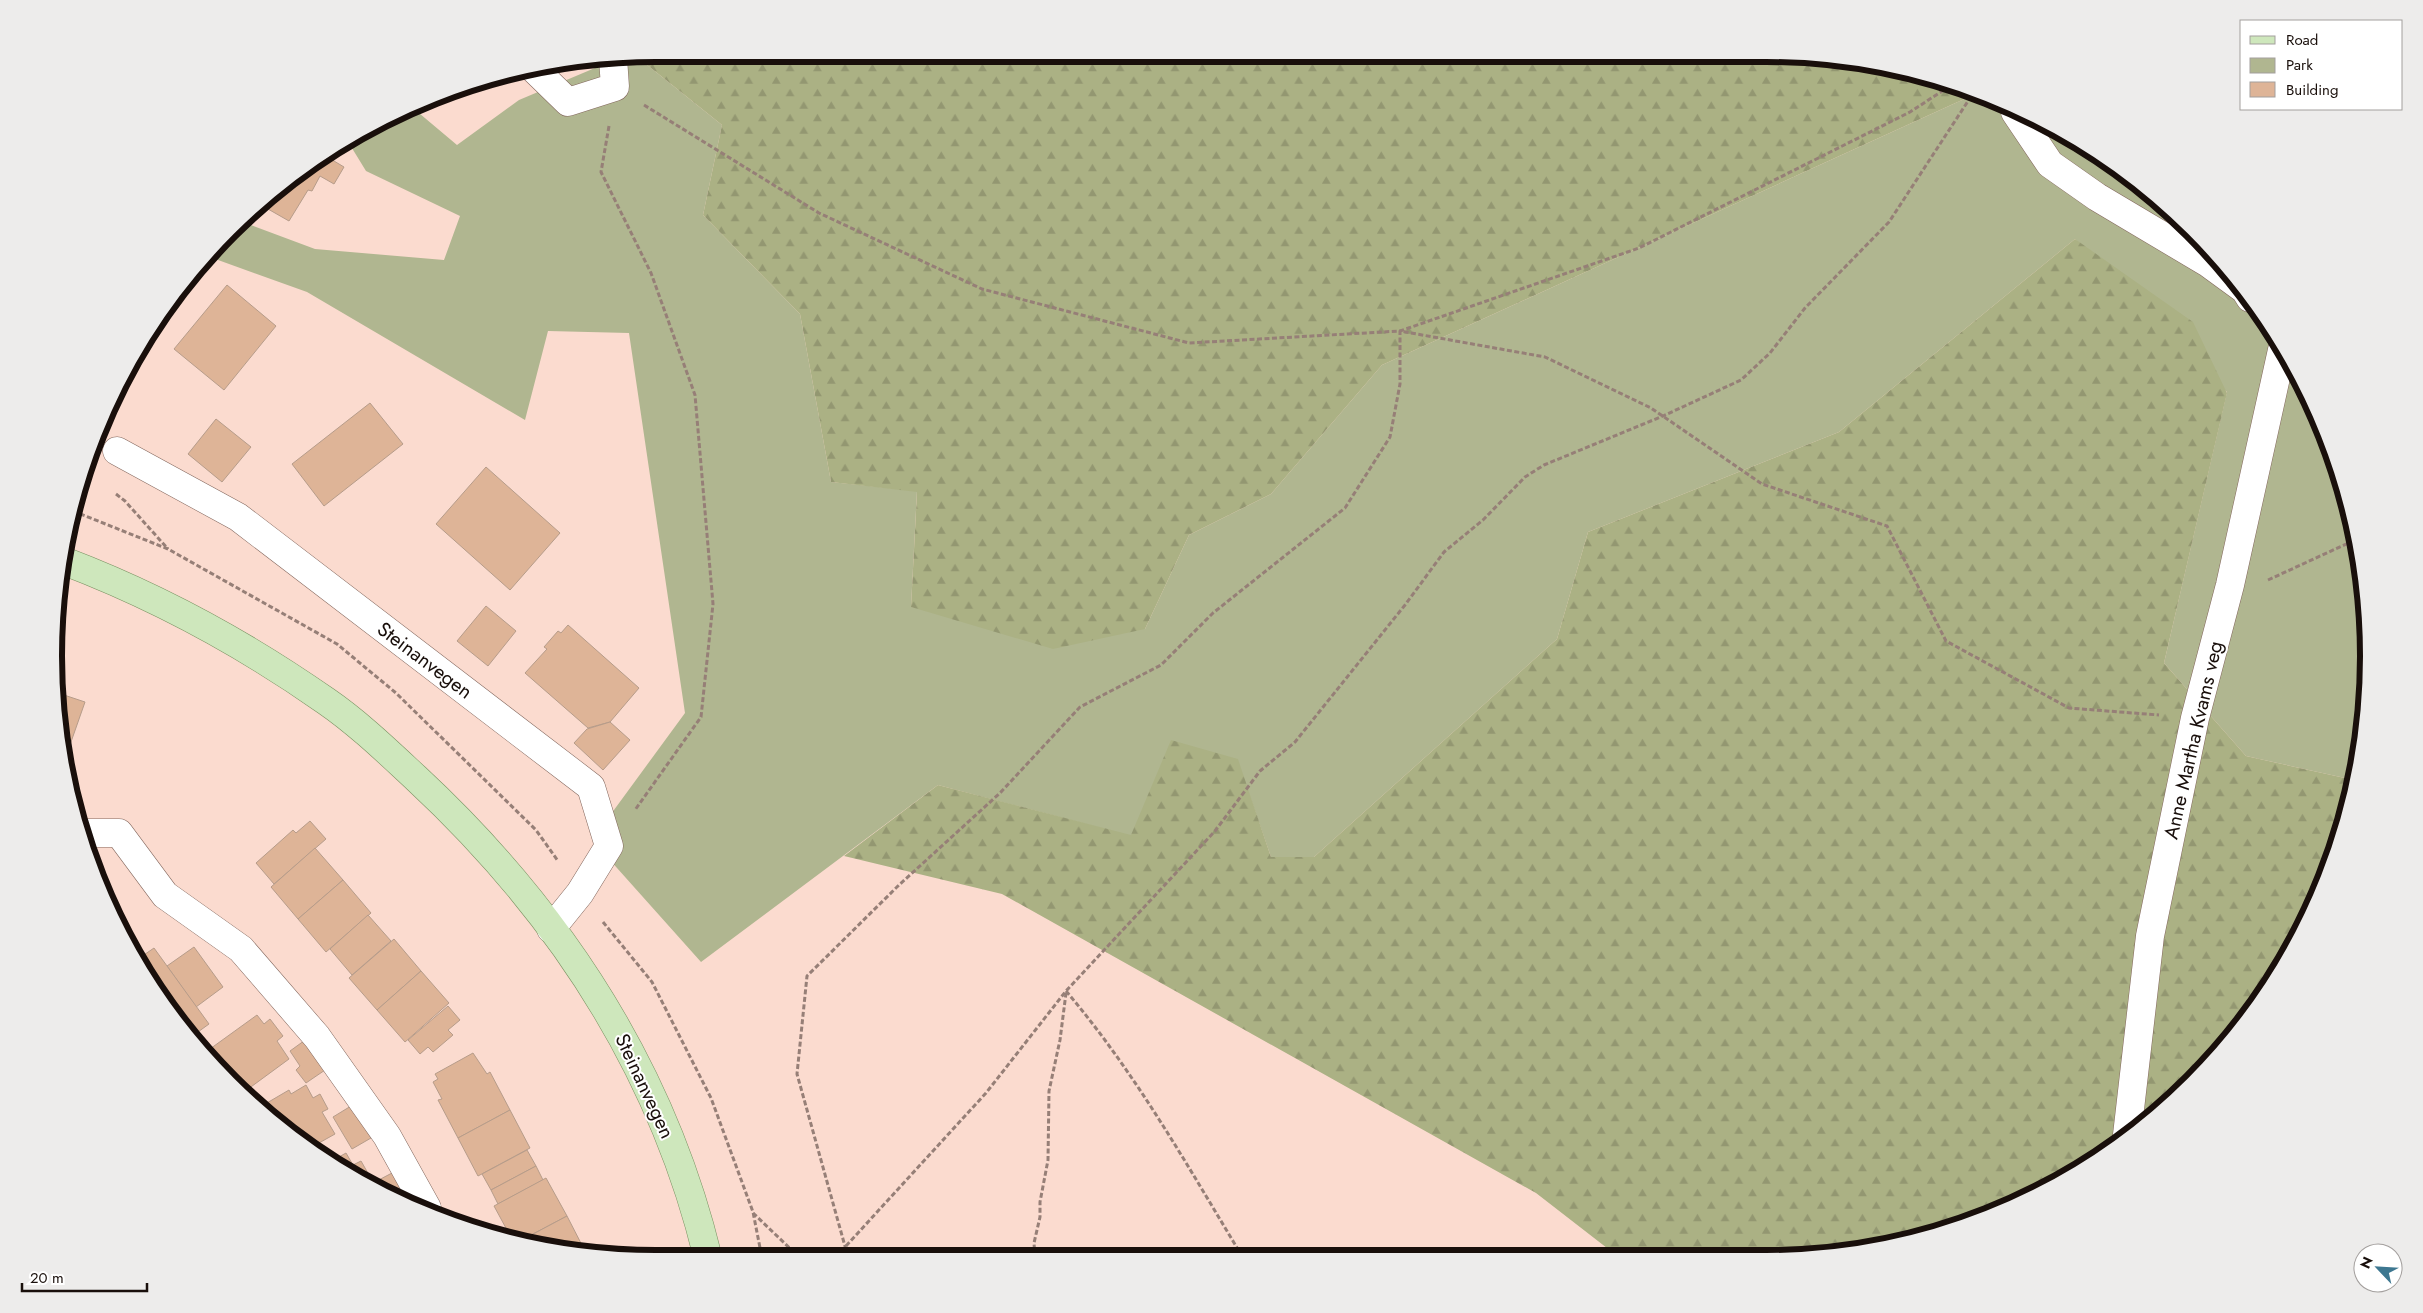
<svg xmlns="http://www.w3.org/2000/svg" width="2423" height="1313" font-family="Jost,sans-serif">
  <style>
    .green { fill: #b0b690 }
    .forest { fill: url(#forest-firs) }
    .building { fill: #deb497; stroke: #b69c8a }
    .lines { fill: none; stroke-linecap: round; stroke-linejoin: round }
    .minor-casing { stroke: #83675d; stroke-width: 29 }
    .major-casing { stroke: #799161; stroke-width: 29 }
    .path { stroke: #967f77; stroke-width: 3; stroke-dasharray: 5 2.5; stroke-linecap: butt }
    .minor { stroke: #fff; stroke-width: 28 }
    .major { stroke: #cee7bc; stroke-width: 28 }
    .labels { text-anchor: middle; stroke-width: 4; stroke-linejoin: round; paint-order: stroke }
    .street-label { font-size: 20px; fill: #190f0b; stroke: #fff }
    .rim { fill: none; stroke: #190f0b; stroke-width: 6 }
  </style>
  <defs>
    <pattern id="forest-firs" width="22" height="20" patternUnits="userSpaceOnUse" patternTransform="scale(1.25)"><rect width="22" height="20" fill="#abb184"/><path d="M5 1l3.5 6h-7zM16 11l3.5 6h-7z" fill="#939771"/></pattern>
  </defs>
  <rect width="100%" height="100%" fill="#fbdbcf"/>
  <!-- green -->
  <polygon class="green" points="636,56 722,125 703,215 800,314 831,482 917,491 911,607 1145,629 1189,535 1271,494 1382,365 1973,95 2068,134 2164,203 2245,289 2307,390 2349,500 2368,617 2364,735 2354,780 2246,756 2164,663 2227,392 2075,239 1839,432 1588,532 1557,639 1314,857 1271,857 1237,759 1131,836 938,785 701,962 592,840 685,713 629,333 548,331 525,420 307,292 207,256 243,222 315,249 444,260 460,216 366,171 347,140 413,108 457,145 519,100 621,57"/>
  <!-- forest -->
  <g class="forest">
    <polygon points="657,54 1806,55 1923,74 1973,95 1382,365 1271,494 1189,535 1145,629 1053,649 911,607 917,492 831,482 800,314 703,215 722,125 636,56"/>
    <polygon points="2075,239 2193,322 2227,393 2164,663 2246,756 2354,780 2337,850 2289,958 2219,1054 2102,1158 1997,1213 1845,1254 1616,1255 1536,1193 1002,894 844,856 938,785 1131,835 1171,740 1238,759 1271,857 1314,857 1557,639 1588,532 1839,432"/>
  </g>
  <!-- building -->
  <g class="building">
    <polygon points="324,155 344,167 334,184 320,176 312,191 308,190 289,221 261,205 289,178"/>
    <polygon points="227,285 276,326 224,390 174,349"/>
    <polygon points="370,403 403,444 324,506 292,464"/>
    <polygon points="216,419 251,447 222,482 188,454"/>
    <polygon points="486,467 560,533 510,590 436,524"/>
    <polygon points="486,606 516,631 488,666 457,641"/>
    <polygon points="568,625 639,688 610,722 588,728 525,673 547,649 544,647 558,631 561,633"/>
    <polygon points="55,692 85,702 65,759 55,696"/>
    <polygon points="610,722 630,740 603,770 574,743 587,729"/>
    <polygon points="310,821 326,839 274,884 256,863 293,830 296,833"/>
    <polygon points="315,848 343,880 298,919 271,887"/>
    <polygon points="343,880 371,913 326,952 298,919"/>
    <polygon points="368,915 391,941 352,975 330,949"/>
    <polygon points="394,939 421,971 377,1010 349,978"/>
    <polygon points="194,947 223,987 196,1007 167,966"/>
    <polygon points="154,948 209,1024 191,1037 155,991 138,959"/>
    <polygon points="421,971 449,1003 405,1042 377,1010"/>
    <polygon points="448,1006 460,1020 448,1030 453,1035 433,1052 428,1047 420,1054 408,1040"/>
    <polygon points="257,1015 264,1024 270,1019 283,1036 277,1041 289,1059 244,1092 203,1054"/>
    <polygon points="308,1038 328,1068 306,1083 296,1070 300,1066 290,1051"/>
    <polygon points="473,1053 487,1074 490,1072 510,1110 458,1138 438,1100 442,1099 433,1082 438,1079 435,1074"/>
    <polygon points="306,1085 313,1098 320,1094 328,1109 322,1112 335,1134 310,1148 289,1135 260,1107 289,1090 291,1094"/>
    <polygon points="351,1106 371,1138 352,1149 333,1117"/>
    <polygon points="510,1110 530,1148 478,1176 458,1138"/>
    <polygon points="527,1150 536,1166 491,1190 482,1174"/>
    <polygon points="346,1153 353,1165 361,1161 369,1175 362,1179 364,1182 330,1162"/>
    <polygon points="536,1166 543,1180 498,1204 491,1190"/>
    <polygon points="392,1173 408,1200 376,1187 373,1183"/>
    <polygon points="546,1178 567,1216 518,1242 513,1241 494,1206"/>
    <polygon points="567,1216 586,1253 518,1242"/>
  </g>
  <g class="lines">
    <defs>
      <g id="minor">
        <polyline points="532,67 568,102 615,87 613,58"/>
        <polyline points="2015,112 2050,164 2097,197 2208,263 2245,290 2250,298"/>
        <polyline points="117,451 238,517 591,787 609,846 580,893 551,929"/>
        <polyline points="81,833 119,833 165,895 241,949 317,1037 387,1136 427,1208"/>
        <polyline points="2127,1135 2150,936 2195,718 2230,585 2282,350"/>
      </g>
      <path id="major" d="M64,561c92,35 182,84 262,140 32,22 62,51 90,77 142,132 246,290 292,480"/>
    </defs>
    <!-- minor casing -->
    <use href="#minor" class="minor-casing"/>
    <!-- major casing -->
    <use href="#major" class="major-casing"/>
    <!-- path -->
    <g class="path">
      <polyline points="644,105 819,213 982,289 1189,343 1400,331 1639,248 1910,112 1950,86"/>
      <polyline points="609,126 601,172 651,273 695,395 713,604 701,717 635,810"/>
      <polyline points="116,494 125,501 168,549"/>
      <polyline points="73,511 168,549 337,644 396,693 536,830 558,861"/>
      <polyline points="2268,580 2355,540"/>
      <polyline points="603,922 652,982 711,1098 753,1212 762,1258"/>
      <path d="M1066,991c69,81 121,174 176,265"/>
      <polyline points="753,1213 799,1257"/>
      <polyline points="846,1246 986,1093 1066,991 1215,831 1260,771 1295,742 1405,605 1444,552 1483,520 1525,477 1544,465 1663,416 1741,380 1770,353 1805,308 1889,222 1972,95"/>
      <polyline points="848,1257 797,1074 807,976 899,885 1000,793 1080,707 1161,665 1213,613 1345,508 1390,437 1400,384 1400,331 1545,357 1651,408 1762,484 1887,526 1946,641 2069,708 2159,715"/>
      <polyline points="1035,1257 1034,1243 1040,1217 1040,1202 1048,1160 1049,1091 1060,1040 1066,993"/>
    </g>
    <!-- minor -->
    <use href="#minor" class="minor"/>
    <!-- major -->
    <use href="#major" class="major"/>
  </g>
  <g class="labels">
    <!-- street labels -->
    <g class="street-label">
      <text transform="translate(425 660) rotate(37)" y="7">Steinanvegen</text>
      <text transform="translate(2193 740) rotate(-77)" y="7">Anne Martha Kvams veg</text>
      <text transform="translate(645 1086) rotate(65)" y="7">Steinanvegen</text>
    </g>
  </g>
  <!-- crop -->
  <path d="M0 0H2423V1313H0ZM656 62H1766A594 594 0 0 1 2360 656V656A594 594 0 0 1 1766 1250H656A594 594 0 0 1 62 656V656A594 594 0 0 1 656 62Z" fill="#edeceb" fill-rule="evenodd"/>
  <path class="rim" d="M656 62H1766A594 594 0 0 1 2360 656V656A594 594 0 0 1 1766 1250H656A594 594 0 0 1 62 656V656A594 594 0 0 1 656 62Z"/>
  <!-- legend -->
  <rect x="2240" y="20" width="162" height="90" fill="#ffffff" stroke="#a39f9d"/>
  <rect x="2250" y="36" width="25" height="8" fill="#cee7bc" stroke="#a39f9d"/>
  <text x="2286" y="45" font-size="15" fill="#190f0b">Road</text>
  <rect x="2250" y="58" width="25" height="15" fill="#b0b690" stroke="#a39f9d"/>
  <text x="2286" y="70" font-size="15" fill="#190f0b">Park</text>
  <rect x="2250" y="82" width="25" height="15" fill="#deb497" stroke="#a39f9d"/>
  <text x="2286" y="95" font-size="15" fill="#190f0b">Building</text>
  <!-- north arrow -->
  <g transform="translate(2378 1268) rotate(295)"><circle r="24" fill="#ffffff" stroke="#a39f9d"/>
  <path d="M0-4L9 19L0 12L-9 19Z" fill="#3d7790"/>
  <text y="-8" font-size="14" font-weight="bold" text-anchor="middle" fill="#190f0b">N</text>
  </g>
  <!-- scale -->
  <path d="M22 1283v8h125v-8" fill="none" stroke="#190f0b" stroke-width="2.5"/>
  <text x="30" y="1283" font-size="15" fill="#190f0b" stroke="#ffffff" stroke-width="4" paint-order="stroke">20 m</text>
</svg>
